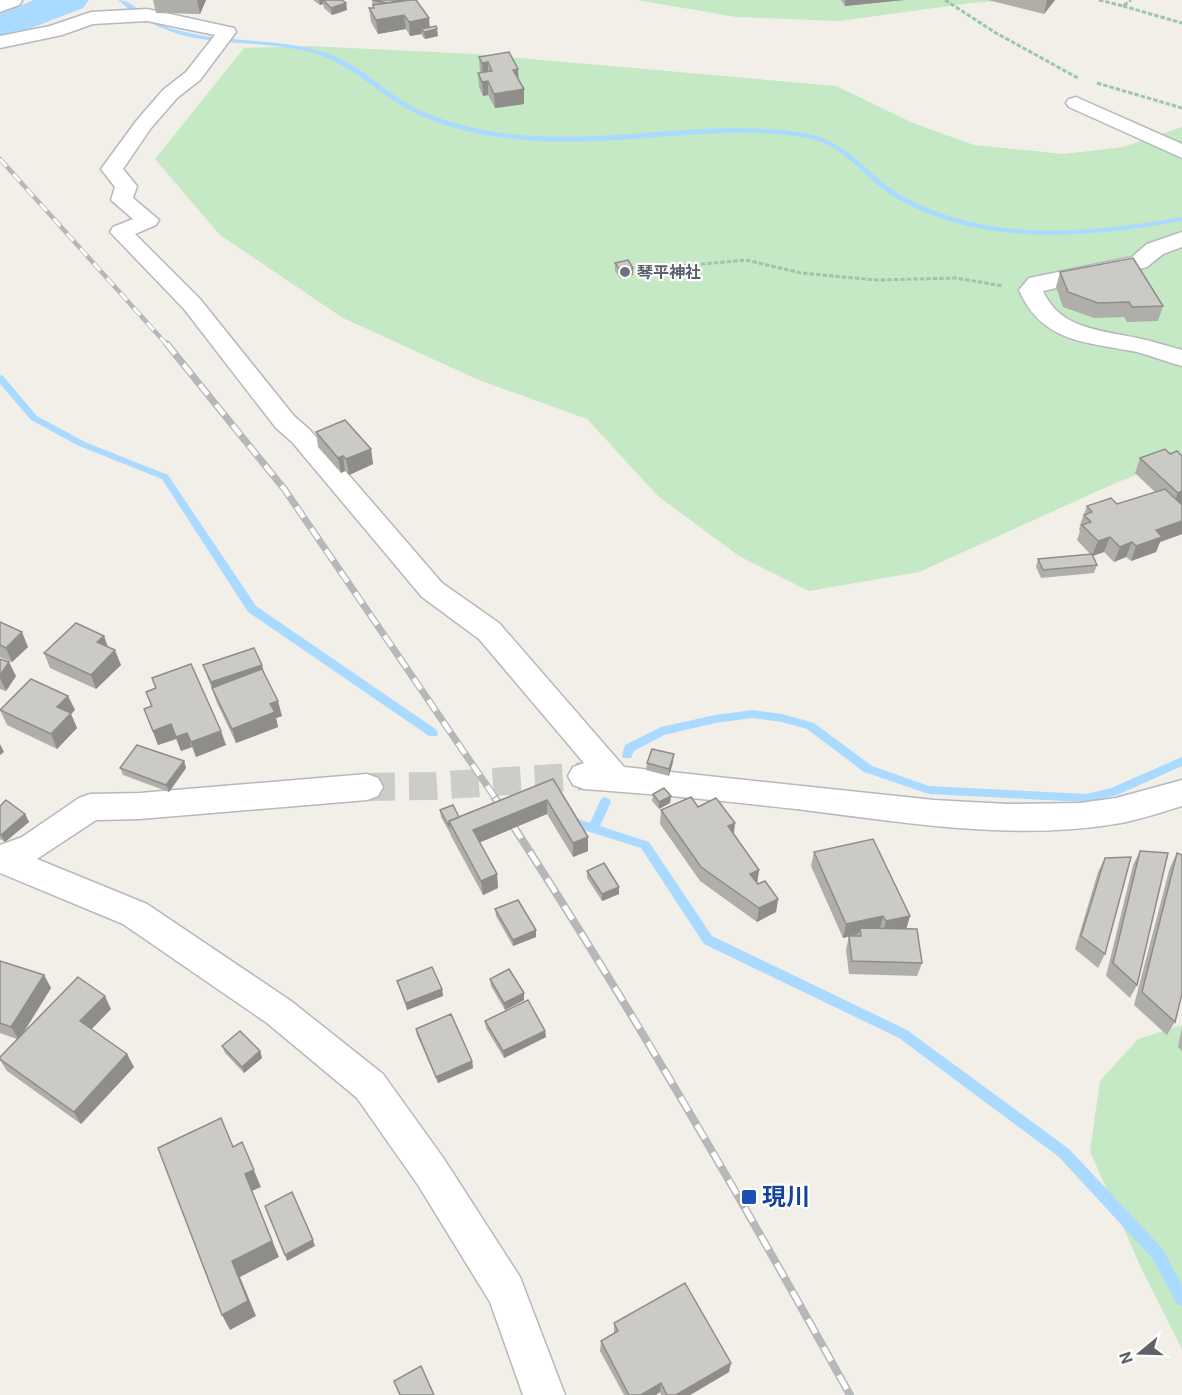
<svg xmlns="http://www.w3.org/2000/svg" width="1182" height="1395" font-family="Roboto,'Noto Sans JP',sans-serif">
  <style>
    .green { fill: #c5e8c5 }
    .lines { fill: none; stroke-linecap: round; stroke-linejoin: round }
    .stream { fill: #aadaff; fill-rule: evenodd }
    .river { fill: #aadaff; fill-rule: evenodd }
    .street-tunnel { stroke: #ccccc8; stroke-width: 28; stroke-dasharray: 28 14; stroke-linecap: butt }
    .street-casing { stroke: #b5b8bc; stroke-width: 3 }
    .path { stroke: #9cc7a9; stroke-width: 3; stroke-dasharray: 4.5 2; stroke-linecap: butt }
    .street { fill: #fff; fill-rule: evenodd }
    .rail-far2-casing { stroke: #b6b7b8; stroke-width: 4.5 }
    .rail-far1-casing { stroke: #b6b7b8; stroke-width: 7 }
    .rail-casing { stroke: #b6b7b8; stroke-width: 8 }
    .rail-far2 { stroke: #fff; stroke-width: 3; stroke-dasharray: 10; stroke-linecap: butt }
    .rail-far1 { stroke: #fff; stroke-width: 4.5; stroke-dasharray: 13; stroke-linecap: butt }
    .rail { stroke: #fff; stroke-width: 5; stroke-dasharray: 16; stroke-linecap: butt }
    .wall { fill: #afaea9 }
    .shaded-wall { fill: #8f8d8a }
    .building { fill: #cccac5; stroke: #8f8d8a; stroke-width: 1.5 }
    .worship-dot { fill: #6b7280; stroke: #fff; stroke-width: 2 }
    .transit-dot { fill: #1a4fb4; stroke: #fff; stroke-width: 2 }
    .labels { text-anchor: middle; stroke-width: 4.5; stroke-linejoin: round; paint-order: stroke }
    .far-worship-label { font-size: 16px; font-weight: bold; fill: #5b616d; stroke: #fff; text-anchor: start }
    .near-transit-label { font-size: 24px; font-weight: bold; fill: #164399; stroke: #fff; text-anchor: start }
  </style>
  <rect width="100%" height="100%" fill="#f1efe8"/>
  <!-- green -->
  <g class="green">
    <polygon points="637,0 1014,0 971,3 839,21 736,17"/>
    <polygon points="308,46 475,54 836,86 913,123 974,145 1064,154 1123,147 1182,127 1182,456 1111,485 919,572 809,591 739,556 658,496 587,419 479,380 343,318 220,235 155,159 244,48"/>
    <polygon points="1182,1025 1182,1349 1142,1270 1090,1151 1100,1081 1138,1039"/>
  </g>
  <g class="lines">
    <!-- stream -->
    <g class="stream">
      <path d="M118,0c13,0 22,12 33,19 8,5 17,9 26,11 49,14 101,7 150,23 29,10 51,32 76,48 16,10 34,17 52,22 118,35 236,-10 353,11 40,7 60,42 93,61 87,49 187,38 281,22v4c-96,17 -199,27 -286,-23 -31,-18 -51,-53 -88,-60 -44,-8 -91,-5 -135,-2 -61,5 -121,10 -181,0 -33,-5 -66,-15 -95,-33 -29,-19 -53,-42 -87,-51 -73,-17 -130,3 -192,-52z"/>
      <polygon points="0,375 3,376 37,416 85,442 168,475 256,606 437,730 438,733 437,736 429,736 248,612 162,479 79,446 31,420 0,384"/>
      <polygon points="752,710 782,714 814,723 872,766 929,786 1087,794 1111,788 1182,757 1182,766 1117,795 1087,802 929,794 864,772 807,729 782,722 752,718 715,723 664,735 634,751 631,758 623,758 622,755 625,745 661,727 715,715"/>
      <polygon points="605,797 609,799 611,802 600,826 649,842 712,936 907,1030 1069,1149 1162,1248 1182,1285 1182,1306 1177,1304 1152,1258 1059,1157 899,1038 704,944 641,848 564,824 562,821 564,818 568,816 590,823 601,799"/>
    </g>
    <!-- river -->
    <polygon class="river" points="34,0 89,0 83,8 0,40 0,14"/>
    <!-- street-tunnel -->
    <polyline class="street-tunnel" points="367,787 432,786 584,776"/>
    <defs>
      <g id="street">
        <polygon points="0,0 21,0 22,1 19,5 0,12"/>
        <path d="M147,9l87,19 2,4 -36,48 -23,18 -26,30 -28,41 14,17 -4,12 26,22 -3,5 -21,9 65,65 94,117 16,14 132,153 57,40 125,144 310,33 73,4 73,-1 36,-5 66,-18v26c-20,6 -40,13 -61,17 -107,19 -218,-1 -325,-14 -70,-8 -141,-15 -212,-20l-11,-4 -5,-9 5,-9 11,-4 -105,-124 -57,-42 -130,-155 -16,-14 -92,-119 -74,-77 3,-5 20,-8 -22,-19 4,-13 -14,-18 36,-49 26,-30 23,-18 29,-37 -68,-14 -54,3 -31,11 -62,13v-12l50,-10 41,-14z"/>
        <polygon points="1076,97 1182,144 1182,158 1069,107 1066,103 1069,99"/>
        <path d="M1182,232v15l-19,7 -16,13 -104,24c17,38 57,39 94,47 15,3 30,8 45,12v16c-15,-4 -30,-10 -45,-14 -50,-10 -95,-9 -118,-62l10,-12 103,-21 15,-13z"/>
        <polygon points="367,774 378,778 383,787 378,796 367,800 140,819 96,820 37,859 147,904 291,1001 383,1074 444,1159 520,1277 565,1395 523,1395 490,1302 418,1185 357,1098 267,1023 123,924 0,873 0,845 22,837 79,798 90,794 140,793"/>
      </g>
    </defs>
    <!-- street casing -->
    <use href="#street" class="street-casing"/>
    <!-- path -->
    <g class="path">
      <polyline points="945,0 996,33 1078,78"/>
      <polyline points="1099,0 1123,6 1131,0"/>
      <polyline points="1123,6 1182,23"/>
      <polyline points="1097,83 1182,108"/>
      <polyline points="649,269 746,260 801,273 876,280 956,278 1003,286"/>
    </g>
    <!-- street -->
    <use href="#street" class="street"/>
    <defs>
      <polyline id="rail-far2" points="0,159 168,346"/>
      <polyline id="rail-far1" points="167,344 285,490 496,799"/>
      <path id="rail" d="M495,798c127,194 243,394 355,597"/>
    </defs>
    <!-- rail-far2 casing -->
    <use href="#rail-far2" class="rail-far2-casing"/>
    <!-- rail-far1 casing -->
    <use href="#rail-far1" class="rail-far1-casing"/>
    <!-- rail casing -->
    <use href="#rail" class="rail-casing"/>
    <!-- rail-far2 -->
    <use href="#rail-far2" class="rail-far2"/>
    <!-- rail-far1 -->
    <use href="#rail-far1" class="rail-far1"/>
    <!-- rail -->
    <use href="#rail" class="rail"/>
  </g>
  <!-- wall -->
  <g class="wall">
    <polygon points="153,0 206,0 200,14 156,13"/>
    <polygon points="313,0 342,0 346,3 347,10 332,15 324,8 323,4 320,5"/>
    <polygon points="372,0 407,0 438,36 425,39 422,36 422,34 410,36 406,29 378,34 371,22 369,8 373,8"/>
    <polygon points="841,0 904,0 845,6"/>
    <polygon points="988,0 1055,0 1044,14"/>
    <polygon points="479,57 518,69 518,80 524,89 524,104 495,108 488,95 483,96 479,87 478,73 480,73"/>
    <polygon points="615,263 633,268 633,275 620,278 615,271"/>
    <polygon points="1060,272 1163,306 1158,321 1127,322 1124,317 1094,318 1063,307 1056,287"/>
    <polygon points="316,432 371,449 373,464 349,475 345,471 341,473 318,447"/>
    <polygon points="1165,449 1182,505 1182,534 1160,542 1156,552 1131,561 1126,557 1114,562 1104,552 1093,556 1097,565 1094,573 1041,578 1036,567 1038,559 1090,554 1077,540 1080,531 1079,530 1081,522 1087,506 1117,504 1155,492 1135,473 1140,458"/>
    <polygon points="0,622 28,647 12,662 0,657"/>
    <polygon points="104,636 108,647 121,665 96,689 50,668 44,653"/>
    <polygon points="0,659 16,676 6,691 0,689"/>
    <polygon points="203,665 262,665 263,673 282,716 276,718 278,727 236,743 217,703"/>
    <polygon points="152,678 226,745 196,757 192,747 181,751 176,739 158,745 144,709 151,706 146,692 155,688"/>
    <polygon points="68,696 75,710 71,714 77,728 57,749 7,725 0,710"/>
    <polygon points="184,761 186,768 169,792 123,775 120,768"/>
    <polygon points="673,762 669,776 646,770 647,763"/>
    <polygon points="553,779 588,851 573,857 547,814 479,842 497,874 498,888 483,895 451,836 450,833 441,817 440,810 459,817"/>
    <polygon points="653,794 671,796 670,803 659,809 652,801"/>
    <polygon points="0,806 25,814 29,822 5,842 0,839"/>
    <polygon points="698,807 735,823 734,835 759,870 757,883 778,899 776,912 757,922 700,881 660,824 661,810"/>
    <polygon points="1140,851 1137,985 1130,998 1106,976 1133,865"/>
    <polygon points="814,852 910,916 906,929 922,963 917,976 849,974 846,950 849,936 843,938 811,866"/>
    <polygon points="1177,853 1175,1022 1167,1035 1134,1005 1170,867"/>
    <polygon points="1105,858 1105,954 1098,968 1075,949 1098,872"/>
    <polygon points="587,871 619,894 602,901 587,878"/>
    <polygon points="495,909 536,930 536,937 513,946 496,916"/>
    <polygon points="0,961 44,975 51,988 23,1033 111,1009 91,1029 134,1067 81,1124 7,1071 0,1060 0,1057 17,1039 0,1033"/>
    <polygon points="490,979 524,993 524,1000 505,1010 491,986"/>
    <polygon points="397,981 442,989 443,996 407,1010 399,987"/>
    <polygon points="485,1021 545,1031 546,1037 504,1058 486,1028"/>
    <polygon points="1182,1027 1182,1051 1178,1047"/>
    <polygon points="416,1029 472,1061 473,1068 438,1083 417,1035"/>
    <polygon points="222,1046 260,1051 262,1058 244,1073 225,1053"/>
    <polygon points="614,1323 729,1372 690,1395 661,1395 660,1392 656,1395 624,1395 600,1351 601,1341 614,1334"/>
  </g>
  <!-- shaded-wall -->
  <g class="shaded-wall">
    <polygon points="197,0 206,0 200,14"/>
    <polygon points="319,0 335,0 323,0 323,4 320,5"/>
    <polygon points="845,0 904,0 845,6"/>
    <polygon points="1047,0 1055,0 1044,14"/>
    <polygon points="346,3 347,10 332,15 331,8"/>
    <polygon points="404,15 406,29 378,34 376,20"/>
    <polygon points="429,18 430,30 437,29 438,36 425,39 424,32 421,29 422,34 410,36 409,22"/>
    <polygon points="488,62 488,77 483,77 482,63"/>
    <polygon points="518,69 519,83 513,70"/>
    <polygon points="488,81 488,95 483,96 482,82"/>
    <polygon points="524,89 524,104 495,108 494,94"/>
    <polygon points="633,268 633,275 620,278 620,270"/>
    <polygon points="371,449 373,464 349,475 346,459"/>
    <polygon points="343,456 345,471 341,473 338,458"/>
    <polygon points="1182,491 1182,504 1172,508 1178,493"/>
    <polygon points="1182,521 1182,534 1160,542 1156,552 1131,561 1136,546 1156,530"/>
    <polygon points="1110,537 1104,552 1092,556 1098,541"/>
    <polygon points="1132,542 1126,557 1114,562 1120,547"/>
    <polygon points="22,632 28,647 12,662 6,648"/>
    <polygon points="104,636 109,651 97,642"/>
    <polygon points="115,650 121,665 96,689 91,675"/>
    <polygon points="9,662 16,676 6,691 0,678 0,675"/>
    <polygon points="262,665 264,673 213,690 211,682"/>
    <polygon points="68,696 75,710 71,714 77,728 57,749 51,734 57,707"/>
    <polygon points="278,701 282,716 276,718 278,727 236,743 232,729 270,704"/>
    <polygon points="171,724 176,739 158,745 153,731"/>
    <polygon points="221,731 226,745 196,757 191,742"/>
    <polygon points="187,733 192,747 181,751 176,737"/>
    <polygon points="0,744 4,752 0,755"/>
    <polygon points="674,754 673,762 669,776 669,769"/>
    <polygon points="184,761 186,768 169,792 166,785"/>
    <polygon points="671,796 670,803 659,809 659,802"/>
    <polygon points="547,800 547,814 474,845 473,830"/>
    <polygon points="25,814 29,822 5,842 1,835"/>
    <polygon points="735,823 733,837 728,826"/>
    <polygon points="588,837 588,851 573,857 573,843"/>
    <polygon points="759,870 757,884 750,874"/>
    <polygon points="497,874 498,888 483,895 481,881"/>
    <polygon points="619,887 619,894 602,901 602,894"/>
    <polygon points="778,899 776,912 757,922 759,908"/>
    <polygon points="883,916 880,929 860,928 858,934 843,938 846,924"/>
    <polygon points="910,916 906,930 883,935 886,921"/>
    <polygon points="536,930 536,937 513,946 513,940"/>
    <polygon points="44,975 51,988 19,1040 11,1027"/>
    <polygon points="442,989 443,996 407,1010 406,1003"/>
    <polygon points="524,993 524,1000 505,1010 504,1003"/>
    <polygon points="105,996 111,1009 87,1034 80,1021"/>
    <polygon points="545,1031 546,1037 504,1058 503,1051"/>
    <polygon points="260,1051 262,1058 244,1073 242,1067"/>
    <polygon points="127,1054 134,1067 81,1124 74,1112"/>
    <polygon points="472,1061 473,1068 438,1083 436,1077"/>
    <polygon points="242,1142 261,1187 252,1191 279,1257 240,1277 256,1316 230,1330 222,1315 232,1261 245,1174"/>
    <polygon points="313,1240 315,1246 287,1261 285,1255"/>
    <polygon points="731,1363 729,1372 690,1395 676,1395"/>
    <polygon points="661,1383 660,1392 656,1395 641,1395"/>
  </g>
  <!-- building -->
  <g class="building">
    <polygon points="323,0 342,0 346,3 331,8"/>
    <polygon points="372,0 407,0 387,3"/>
    <polygon points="411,0 416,0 429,18 409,22 404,15 376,20 369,8 374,8 373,5"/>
    <polygon points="436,26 437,29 424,32 421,29"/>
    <polygon points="509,52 518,69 513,70 524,89 494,94 488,81 482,82 478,73 492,71 488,62 482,63 479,57"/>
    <polygon points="1133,258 1163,306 1132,307 1129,302 1098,303 1068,292 1060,272"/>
    <polygon points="628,260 633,268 620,270 615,263"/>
    <polygon points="345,420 371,449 346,459 343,456 338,458 316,432"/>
    <polygon points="1165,449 1170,454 1177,451 1182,456 1182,491 1178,493 1140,458"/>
    <polygon points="1165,489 1182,505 1182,521 1156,530 1162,537 1136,546 1132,542 1120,547 1110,537 1098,541 1082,525 1091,522 1084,515 1092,512 1087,506 1111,498 1117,504"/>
    <polygon points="1092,554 1097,565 1043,570 1038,559"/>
    <polygon points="0,622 22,632 6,648 0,645"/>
    <polygon points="76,623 104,636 97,642 115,650 91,675 44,653"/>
    <polygon points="254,648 262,665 211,682 203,665"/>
    <polygon points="0,659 9,662 0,675"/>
    <polygon points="191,664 221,731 191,742 187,733 176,737 171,724 153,731 144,709 152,706 146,692 156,688 152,678"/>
    <polygon points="262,669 278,701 270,704 275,712 232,729 212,688"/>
    <polygon points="31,679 68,696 57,707 71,713 51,734 0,710"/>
    <polygon points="137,745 184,761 166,785 120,768"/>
    <polygon points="652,749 674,754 669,769 647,763"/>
    <polygon points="553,779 588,837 573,843 547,800 473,830 497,874 481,881 449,821"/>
    <polygon points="664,788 671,796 659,802 653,794"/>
    <polygon points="691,797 698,807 716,798 735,823 728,826 759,870 750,874 758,884 765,881 778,899 759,908 701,867 661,810"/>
    <polygon points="6,800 25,814 1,835 0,834 0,806"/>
    <polygon points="453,805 459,817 449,821 449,826 440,810"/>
    <polygon points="873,839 910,916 886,921 883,916 846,924 814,852"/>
    <polygon points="1140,851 1168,853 1137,985 1113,963"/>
    <polygon points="1177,853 1182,855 1182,994 1175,1022 1142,992"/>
    <polygon points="1131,857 1105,954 1081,936 1105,858"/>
    <polygon points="604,863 619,887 602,894 587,871"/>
    <polygon points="518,900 536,930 513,940 495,909"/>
    <polygon points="860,928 917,929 922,963 852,961 849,936 861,936"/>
    <polygon points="0,961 44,975 11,1027 0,1023"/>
    <polygon points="432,967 442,989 406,1003 397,981"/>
    <polygon points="509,969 524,993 504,1003 490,979"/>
    <polygon points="78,977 105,996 80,1021 127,1054 74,1112 0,1059 0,1057"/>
    <polygon points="528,1000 545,1031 503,1051 485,1021"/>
    <polygon points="451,1014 472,1061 436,1077 416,1029"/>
    <polygon points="240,1031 260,1051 242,1067 222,1046"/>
    <polygon points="221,1118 233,1147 242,1142 254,1170 245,1174 272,1241 232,1261 248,1301 222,1315 158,1148"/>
    <polygon points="292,1192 313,1240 285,1255 265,1206"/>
    <polygon points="685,1283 731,1363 676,1395 667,1395 661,1383 641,1395 629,1395 601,1341 618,1331 614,1323"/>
    <polygon points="421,1366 434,1395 400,1395 394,1381"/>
  </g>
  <!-- markers -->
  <circle class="worship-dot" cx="625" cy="272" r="6"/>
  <rect class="transit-dot" x="741" y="1189" width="16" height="16" rx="3"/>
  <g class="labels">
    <!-- far-worship labels -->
    <g class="far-worship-label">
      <text x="637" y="278">琴平神社</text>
    </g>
    <!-- near-transit labels -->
    <g class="near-transit-label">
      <text x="762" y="1205">現川</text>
    </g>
  </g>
  <!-- north arrow -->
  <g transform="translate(1140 1353) rotate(251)" stroke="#ffffff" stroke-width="4.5" paint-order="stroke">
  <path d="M0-4.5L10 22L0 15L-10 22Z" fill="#5f6368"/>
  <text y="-9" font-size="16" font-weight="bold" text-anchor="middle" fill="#5f6368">N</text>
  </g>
</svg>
